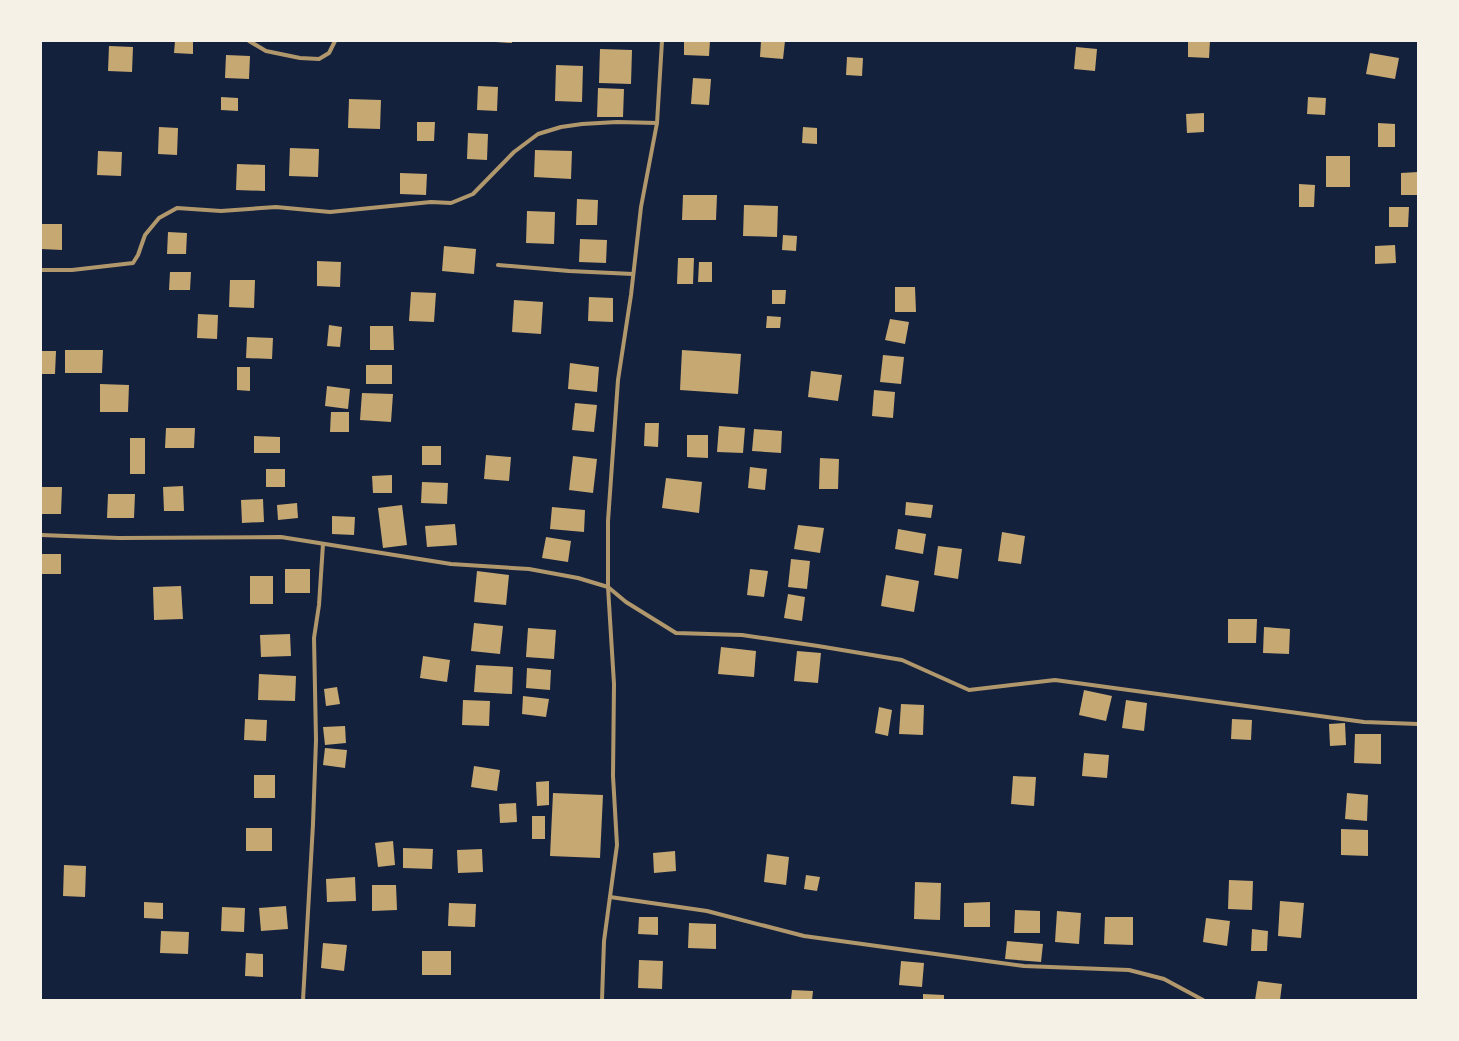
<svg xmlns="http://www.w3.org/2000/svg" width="1459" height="1041" font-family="'Work Sans',sans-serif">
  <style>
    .building { fill: #c6a872 }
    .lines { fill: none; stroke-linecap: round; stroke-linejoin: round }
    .minor { stroke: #b1986c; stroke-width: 4 }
  </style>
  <rect width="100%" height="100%" fill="#14213d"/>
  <!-- building -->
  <g class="building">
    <polygon points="175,41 193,41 193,54 174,53"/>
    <polygon points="496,41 512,41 512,43 496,42"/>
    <polygon points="684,41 710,41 709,56 684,55"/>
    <polygon points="761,41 785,41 783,59 760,57"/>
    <polygon points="1188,41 1210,41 1209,58 1188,57"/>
    <polygon points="109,46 133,47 132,72 108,71"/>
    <polygon points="1076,47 1097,49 1095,71 1074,69"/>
    <polygon points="600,49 632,50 631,84 599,83"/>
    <polygon points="1370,53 1399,58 1395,79 1366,74"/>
    <polygon points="226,55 250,56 249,79 225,78"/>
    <polygon points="847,57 863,58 862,76 846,75"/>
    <polygon points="556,65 583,66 582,102 555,101"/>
    <polygon points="693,78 711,79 709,105 691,104"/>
    <polygon points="478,86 498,87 497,111 477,110"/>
    <polygon points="598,88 624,89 623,117 597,117"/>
    <polygon points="221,97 238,98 238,111 221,110"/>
    <polygon points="1308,97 1326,98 1325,115 1307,114"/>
    <polygon points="349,99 381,100 380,129 348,128"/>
    <polygon points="1204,113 1204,132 1187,133 1186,114"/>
    <polygon points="417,122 435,122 434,141 417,141"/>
    <polygon points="1378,123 1395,124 1395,147 1378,147"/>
    <polygon points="159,127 178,128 177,155 158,154"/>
    <polygon points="803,127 817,128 817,144 802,143"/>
    <polygon points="468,133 488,134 487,160 467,159"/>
    <polygon points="290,148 319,149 318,177 289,176"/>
    <polygon points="535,150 572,151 571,179 534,177"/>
    <polygon points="98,151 122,152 121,176 97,175"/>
    <rect x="1326" y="156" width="24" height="31"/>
    <polygon points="237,164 265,165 265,191 236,190"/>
    <polygon points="1418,172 1418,195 1401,195 1401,173"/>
    <polygon points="400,173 427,174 426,195 400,194"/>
    <polygon points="1299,184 1315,185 1314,207 1299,207"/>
    <polygon points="683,195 717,195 716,220 682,220"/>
    <polygon points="577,199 598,200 597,225 576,225"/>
    <polygon points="744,205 778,206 777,237 743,236"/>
    <polygon points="1389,207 1409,207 1408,227 1389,227"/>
    <polygon points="527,211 555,212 554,244 526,243"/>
    <polygon points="41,224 62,224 62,250 41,249"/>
    <polygon points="168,232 187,233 186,254 167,254"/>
    <polygon points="783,235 797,236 796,251 782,250"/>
    <polygon points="580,239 607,240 606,263 579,262"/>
    <polygon points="1395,245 1396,263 1375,264 1375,246"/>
    <polygon points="444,246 476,249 474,274 442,271"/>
    <polygon points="678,258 694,258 693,284 677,284"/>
    <polygon points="317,261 341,262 340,287 317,286"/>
    <polygon points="699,262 712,262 712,282 698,282"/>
    <polygon points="170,272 191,272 190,290 169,290"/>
    <polygon points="230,280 255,280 254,308 229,307"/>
    <polygon points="895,287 915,287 916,312 895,312"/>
    <polygon points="772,290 786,290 785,304 772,304"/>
    <polygon points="411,292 436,293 434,322 409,321"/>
    <polygon points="589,297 613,298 613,322 588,321"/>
    <polygon points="514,300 543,302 541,334 512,332"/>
    <polygon points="198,314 218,315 217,339 197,338"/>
    <polygon points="767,316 781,317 780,328 766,328"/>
    <polygon points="890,319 909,322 905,344 885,340"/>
    <polygon points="329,325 342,327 340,347 327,346"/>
    <polygon points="370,326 393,326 394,350 370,350"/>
    <polygon points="247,337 273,338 272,359 246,358"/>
    <polygon points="65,350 103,350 102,373 65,373"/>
    <polygon points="682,350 741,354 738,394 680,390"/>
    <polygon points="41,351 56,351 55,374 41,374"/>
    <polygon points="883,355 904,357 901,384 880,382"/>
    <polygon points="570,363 599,367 597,392 568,389"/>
    <rect x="366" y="365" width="26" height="19"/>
    <polygon points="237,367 250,367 250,391 237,390"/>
    <polygon points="811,371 842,375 838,401 808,397"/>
    <polygon points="100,384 129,385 128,412 100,412"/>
    <polygon points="327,386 350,389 348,409 325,406"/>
    <polygon points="874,390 895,392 893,418 872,416"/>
    <polygon points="362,393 393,394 391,422 360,420"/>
    <polygon points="575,403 597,405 594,432 572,430"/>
    <polygon points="331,412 349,412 349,432 330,432"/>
    <polygon points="645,423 659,423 658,447 644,446"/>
    <polygon points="719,426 745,428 743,453 717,452"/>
    <polygon points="166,428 195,428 194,448 165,448"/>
    <polygon points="754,429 782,431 781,453 752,451"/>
    <polygon points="687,435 708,435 708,458 687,457"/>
    <polygon points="254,436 280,437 280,453 254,453"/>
    <rect x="130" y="438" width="15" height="36"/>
    <rect x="422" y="446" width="19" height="19"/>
    <polygon points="486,455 511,457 509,481 484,479"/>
    <polygon points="573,456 597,459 593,493 569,490"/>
    <polygon points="820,458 839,459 838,489 819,489"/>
    <polygon points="750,467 767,469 765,490 748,488"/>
    <rect x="266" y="469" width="19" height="18"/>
    <polygon points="392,475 392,493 373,493 372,476"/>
    <polygon points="666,478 702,482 699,513 662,508"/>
    <polygon points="422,482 448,483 447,504 421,503"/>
    <polygon points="183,486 184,511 164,511 163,487"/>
    <polygon points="41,487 62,487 61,514 41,514"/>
    <polygon points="108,494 135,494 134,518 107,518"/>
    <polygon points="263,499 264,522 242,523 241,500"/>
    <polygon points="906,502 933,505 931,518 905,515"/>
    <polygon points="297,503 298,518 278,520 277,505"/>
    <polygon points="402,505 407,545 383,548 378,508"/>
    <polygon points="552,507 585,510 584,532 550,529"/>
    <polygon points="332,516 355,517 354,535 332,534"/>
    <polygon points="455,524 457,545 427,547 425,526"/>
    <polygon points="798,525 824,528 820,553 794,549"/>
    <polygon points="898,529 926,534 923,554 895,549"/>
    <polygon points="1002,532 1025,536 1021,564 998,561"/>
    <polygon points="546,537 571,541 568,562 542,558"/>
    <polygon points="938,546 962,549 958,579 934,575"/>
    <rect x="41" y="554" width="20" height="20"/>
    <polygon points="791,559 810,561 807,589 788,587"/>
    <rect x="285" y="569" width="25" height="24"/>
    <polygon points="750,569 768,571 764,597 747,595"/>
    <polygon points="477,571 509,575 506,605 474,602"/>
    <polygon points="886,575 919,581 914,612 881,606"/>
    <rect x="250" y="576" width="23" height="28"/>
    <polygon points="181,586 183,619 154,620 153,587"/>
    <polygon points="788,594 805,597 802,621 784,618"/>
    <polygon points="1228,619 1257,619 1256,643 1228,643"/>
    <polygon points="474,623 503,626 500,654 471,651"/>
    <polygon points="1264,627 1290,629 1289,654 1263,653"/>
    <polygon points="528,628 556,630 554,659 526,657"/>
    <polygon points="290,634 291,656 261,657 260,635"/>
    <polygon points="721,647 756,651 754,677 718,674"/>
    <polygon points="797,651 821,653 818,683 794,681"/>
    <polygon points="423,656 450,660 447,682 420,678"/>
    <polygon points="476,665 513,667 512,694 474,692"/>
    <polygon points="527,668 551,670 550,690 526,688"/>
    <polygon points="259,674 296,676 295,701 258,700"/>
    <polygon points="337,687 340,704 326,706 324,689"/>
    <polygon points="1084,690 1112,696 1106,721 1079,715"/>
    <polygon points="523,696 549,699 546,717 522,714"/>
    <polygon points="463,700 490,701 489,726 462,725"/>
    <polygon points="1126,700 1147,703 1144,731 1122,728"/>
    <polygon points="901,704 924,705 923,735 899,734"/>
    <polygon points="879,707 892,710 888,736 875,733"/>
    <polygon points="245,719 267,720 266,741 244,740"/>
    <polygon points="1232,719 1252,720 1251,740 1231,739"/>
    <polygon points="1345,723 1346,745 1330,746 1329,724"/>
    <polygon points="345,726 346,743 325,745 323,727"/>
    <polygon points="1355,734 1381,734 1381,764 1354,763"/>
    <polygon points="325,748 347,750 345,768 323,765"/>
    <polygon points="1084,753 1109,755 1107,778 1082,776"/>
    <polygon points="474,766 500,770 497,791 471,787"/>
    <rect x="254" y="775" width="21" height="23"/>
    <polygon points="1013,776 1036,777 1034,806 1011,804"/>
    <polygon points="549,781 549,805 537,806 536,782"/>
    <polygon points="553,793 603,795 600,858 550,856"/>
    <polygon points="1347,793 1368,795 1367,821 1345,819"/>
    <polygon points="516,803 517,822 500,823 499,804"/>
    <rect x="532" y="816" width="13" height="23"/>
    <rect x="246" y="828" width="26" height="23"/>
    <polygon points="1341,829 1368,830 1368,856 1341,855"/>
    <polygon points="393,841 395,865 378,867 375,843"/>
    <polygon points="403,848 433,849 432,869 403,868"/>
    <polygon points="482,849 483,872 458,873 457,850"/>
    <polygon points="675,851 676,871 654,873 653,853"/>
    <polygon points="767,854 789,857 786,885 764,882"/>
    <polygon points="64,865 86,866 85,897 63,896"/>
    <polygon points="806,875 820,877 817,891 804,889"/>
    <polygon points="355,877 356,901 327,902 326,879"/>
    <polygon points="1229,880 1253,881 1252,910 1228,909"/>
    <polygon points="915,882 941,883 940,920 914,919"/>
    <polygon points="372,885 396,885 397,910 372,911"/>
    <polygon points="1280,901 1304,903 1301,938 1278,936"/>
    <polygon points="144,902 163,903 163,919 144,918"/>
    <polygon points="990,902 990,927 964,927 964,903"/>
    <polygon points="449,903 476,904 475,927 448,926"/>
    <polygon points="286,906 288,929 261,931 259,908"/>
    <polygon points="222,907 245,908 244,932 221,931"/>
    <polygon points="1015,910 1040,911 1040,933 1014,933"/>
    <polygon points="1057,911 1081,913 1079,944 1055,942"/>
    <polygon points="639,917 658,917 658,935 638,934"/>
    <polygon points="1105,917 1133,917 1133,945 1104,944"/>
    <polygon points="1206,918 1230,921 1227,946 1203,942"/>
    <polygon points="689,923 716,924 716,949 688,948"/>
    <polygon points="1252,929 1268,931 1267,951 1251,951"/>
    <polygon points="161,931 189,932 188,954 160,953"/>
    <polygon points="1007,941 1043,944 1041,962 1005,959"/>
    <polygon points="323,943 347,945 344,971 321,968"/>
    <rect x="422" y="951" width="29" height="24"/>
    <polygon points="246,953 263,954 263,977 245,976"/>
    <polygon points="639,960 663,961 662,989 638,988"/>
    <polygon points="901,961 924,963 922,987 899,985"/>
    <polygon points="1258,981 1282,984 1280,1000 1255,1000"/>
    <polygon points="792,990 813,991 812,1000 791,1000"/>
    <polygon points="923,994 944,995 944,1000 923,1000"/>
  </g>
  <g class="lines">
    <!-- minor -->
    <g class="minor">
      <polyline points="249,41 266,51 300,58 319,59 329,53 335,41"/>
      <polyline points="662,41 657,123 641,207 631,295 618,380 608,521 608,587 626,602 676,633 742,635 818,646 902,660 969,690 1055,680 1364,722 1418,724"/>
      <polyline points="498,265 569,271 633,274"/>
      <polyline points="41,270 72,270 133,263 138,255 145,235 159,218 177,208 221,211 276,207 330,212 431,202 451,203 473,194 514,152 538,134 561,127 582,124 617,122 657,123"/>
      <polyline points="41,535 119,538 281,537 451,564 529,569 578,578 608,587 614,684 613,776 617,845 604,941 602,1000"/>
      <polyline points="610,897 707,911 804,936 906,950 1024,966 1129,970 1164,979 1203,1000"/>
      <polyline points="303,1000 313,824 316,740 314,638 319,605 323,544"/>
    </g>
  </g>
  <!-- border -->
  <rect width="1459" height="1041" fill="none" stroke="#f6f1e7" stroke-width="84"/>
</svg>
